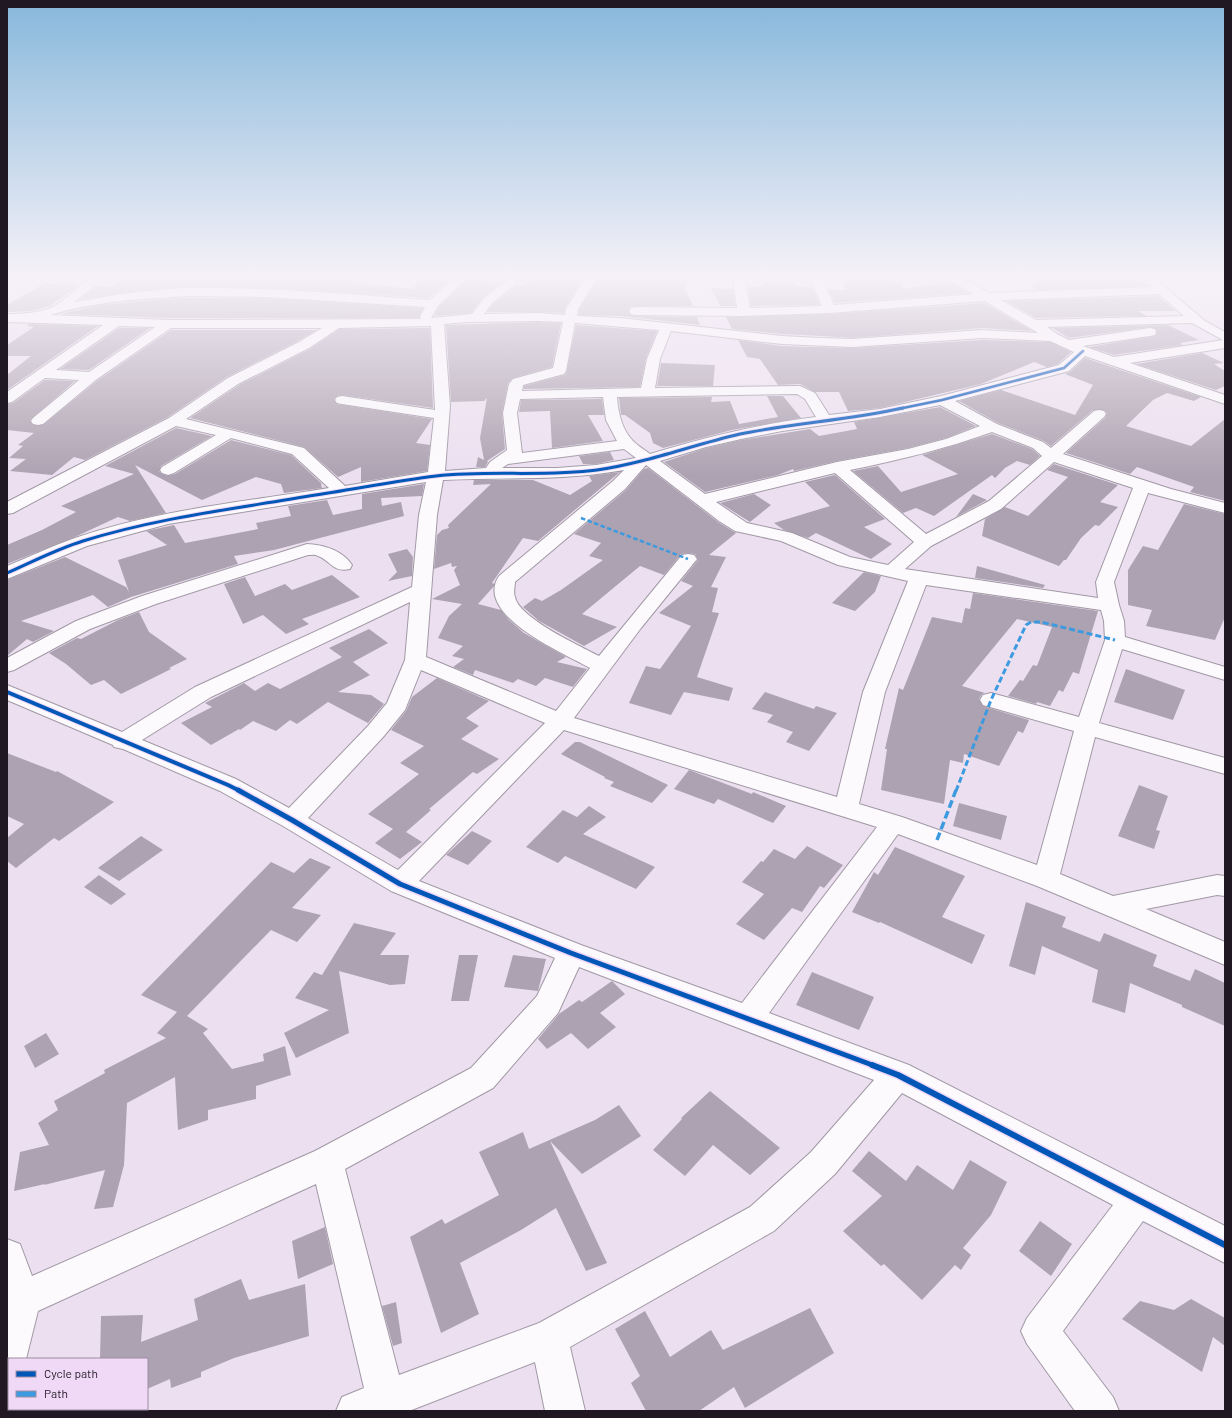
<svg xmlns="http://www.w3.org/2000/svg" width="1232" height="1418" font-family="Barlow,sans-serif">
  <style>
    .building { fill: #ada2b1 }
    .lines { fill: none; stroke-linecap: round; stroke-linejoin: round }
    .street-casing { stroke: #a198a5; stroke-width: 2 }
    .street { fill: #fcfafd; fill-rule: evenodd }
    .quiet-far2 { stroke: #3c9ae0; stroke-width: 2.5; stroke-dasharray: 4.5 2.5; stroke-linecap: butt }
    .quiet-far1 { stroke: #3c9ae0; stroke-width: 3; stroke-dasharray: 6 3; stroke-linecap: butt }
    .quiet { stroke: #3c9ae0; stroke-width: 3.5; stroke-dasharray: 8 3.5; stroke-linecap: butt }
    .cycleway-far4-casing { stroke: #f0d9f7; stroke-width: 4 }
    .cycleway-far3-casing { stroke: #f0d9f7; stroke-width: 5 }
    .cycleway-far2-casing { stroke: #f0d9f7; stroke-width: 6 }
    .cycleway-far1-casing { stroke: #f0d9f7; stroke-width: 8 }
    .cycleway-casing { stroke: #f0d9f7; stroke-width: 9 }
    .cycleway-far4 { stroke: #0057b8; stroke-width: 2.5 }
    .cycleway-far3 { stroke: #0057b8; stroke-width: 3 }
    .cycleway-far2 { stroke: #0057b8; stroke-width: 4 }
    .cycleway-far1 { stroke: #0057b8; stroke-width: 5 }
    .cycleway { stroke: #0057b8; stroke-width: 6 }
  </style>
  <rect width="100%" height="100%" fill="#ece0f0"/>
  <!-- building -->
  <g class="building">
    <polygon points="126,278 359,278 353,283 413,289 420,278 451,278 429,298 281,289 191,286 147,290 80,299 97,286 110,287"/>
    <polygon points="535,278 583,278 565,308 564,313 538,312 487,312 493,304 516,285 523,286"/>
    <polygon points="598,278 669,278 690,279 685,288 693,306 635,306 630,307 628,312 631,315 635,316 697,317 700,325 620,316 579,315 579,310"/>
    <polygon points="847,278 892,278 894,282 899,282 903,289 951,282 969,293 835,303 828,289 846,290 842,281 849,281"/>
    <polygon points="1035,278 1137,278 1148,286 1035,290 1031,284 1039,284"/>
    <polygon points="468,279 501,283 483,297 471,313 434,316 439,307"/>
    <polygon points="764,282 795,283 794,286 812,287 820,305 751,306 748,287 764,287"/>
    <polygon points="45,283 79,285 50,306 32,311 7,312 7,305"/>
    <polygon points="711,288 733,289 735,306 720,306"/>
    <polygon points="1158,296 1176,311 1138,311 1147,316 1036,318 1006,301"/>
    <polygon points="174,298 267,298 423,308 419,318 168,318 60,314 101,305"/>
    <polygon points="985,303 1032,331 982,328 852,338 821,336 782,334 732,329 726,317 830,314"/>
    <polygon points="538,322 561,323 552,367 513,378 508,383 502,413 505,449 487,461 488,462 485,467 476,467 478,457 484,460 480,438 487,398 484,401 451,402 446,325"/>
    <polygon points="29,324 98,326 7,390 7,375 31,356 7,356 7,345 34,327 27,326"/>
    <polygon points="576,325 657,331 646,358 640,387 524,389 524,386 565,375 567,371"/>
    <polygon points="1168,325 1199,340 1180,343 1183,345 1114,355 1089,347 1155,336 1157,332 1156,329 1150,327 1069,338 1052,328"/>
    <polygon points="119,328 150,328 89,370 60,369"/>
    <polygon points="430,328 433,408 342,395 337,396 334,399 337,404 432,419 416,443 430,445 427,471 361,482 361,467 338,477 304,447 190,418 239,385 310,349 339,329"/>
    <polygon points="171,330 317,330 298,341 227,377 168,417 85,460 74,457 52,475 10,471 26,459 9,458 23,446 18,445 34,433 7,430 7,404 13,403 45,380 75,381 30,420 33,425 43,425 98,380"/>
    <polygon points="738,340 782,346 852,348 982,340 1050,342 1071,352 1058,364 1047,367 1034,362 981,384 880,408 848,411 839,392 815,392 800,384 778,385 760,359 747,357"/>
    <polygon points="1202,353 1224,363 1214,364 1225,371 1225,386 1216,390 1136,364"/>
    <polygon points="1085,358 1201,397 1194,401 1167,393 1153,400 1126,426 1191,446 1225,419 1225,501 1190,492 1194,487 1137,467 1130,474 1066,453 1105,418 1107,413 1104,410 1093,410 1051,446 1044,441 998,423 959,401 1001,390 1075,415 1093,385 1065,374 1070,372"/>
    <polygon points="661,363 715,365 713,386 657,386"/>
    <polygon points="767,396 783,396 801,418 732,430 663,448 653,443 650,433 625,415 621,415 619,398 712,397 711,402 730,401 739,424 778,417"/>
    <polygon points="602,399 604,415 588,415 603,441 552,448 550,411 519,412 521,400"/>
    <polygon points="940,407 976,426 946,438 908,448 837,461 794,471 793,469 778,475 705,492 664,462 706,448 741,440 810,429 819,436 857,429 854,422"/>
    <polygon points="176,428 212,436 161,466 159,471 162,474 168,476 175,474 231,440 291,455 322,484 321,484 322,488 284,493 281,484 256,477 202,500 135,465 166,513 130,521 118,517 77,536 7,564 7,545 42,530 76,512 61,506 134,474 105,466"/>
    <polygon points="992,434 1032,449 1040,456 1030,465 1017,461 1005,468 995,478 992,475 934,516 916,508 903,513 853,471 878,466 901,492 958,474 922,455"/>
    <polygon points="610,452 614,460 596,464 583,464 579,456"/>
    <polygon points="1054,464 1118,485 1100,502 1118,507 1099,526 1095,525 1081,538 1066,560 1064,560 1059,566 982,536 985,519 1005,507 1028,516 1068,477 1047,470"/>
    <polygon points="648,468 718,522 736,533 709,555 726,557 711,587 718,588 712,612 719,613 697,677 733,688 729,701 684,692 671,715 629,703 646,666 660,669 691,626 659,613 693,586 681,581 698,560 695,554 688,553 681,554 664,575 640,566 582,614 617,627 584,646 539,621 523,607 535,598 542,601 561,590 603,560 589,556 601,543 574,534 626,490 644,469"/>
    <polygon points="620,472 538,541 523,538 492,583 495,584 495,585 478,604 501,610 509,620 524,633 566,657 557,662 587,669 573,687 545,678 536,686 518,679 513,683 475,670 473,675 453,667 464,659 452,656 463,646 438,638 449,616 462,604 432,599 460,585 454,570 457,566 452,567 451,563 434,569 437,535 442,530 449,528 448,525 491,484 473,485 474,480 533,480 570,495 592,481 589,476"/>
    <polygon points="835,475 885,519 864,527 892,544 871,559 816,533 808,538 784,530 774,523 830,506 805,482"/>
    <polygon points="424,484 422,496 381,498 382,506 401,502 404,516 274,550 234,556 238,564 131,597 108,607 93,595 21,621 54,631 33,642 27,639 7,656 7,580 65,557 126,587 129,592 118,560 167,545 146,531 174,525 185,543 258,529 256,523 291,516 288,506 327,500 333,515 362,509 362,494"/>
    <polygon points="754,494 771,505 750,522 720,503"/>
    <polygon points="973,494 987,500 956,517"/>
    <polygon points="1184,504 1225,514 1225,617 1215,640 1146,626 1152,610 1128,605 1128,570 1143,546 1158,550"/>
    <polygon points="407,549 413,557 412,576 388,581 397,572 388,554"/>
    <polygon points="977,566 1045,585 1043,588 975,578"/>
    <polygon points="864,572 881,576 875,592 855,611 832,603"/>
    <polygon points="332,575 360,597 302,619 309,624 286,634 263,615 243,624 224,584 245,577 255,596 285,584 292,590"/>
    <polygon points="973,593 1098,611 1079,674 1073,672 1063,692 1059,690 1050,706 1037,702 1036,704 1008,696 1020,680 1023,681 1033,665 1037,666 1052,627 1017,619 962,686 985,693 982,694 979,699 983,706 1029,720 1023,733 1018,731 999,766 964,754 963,763 950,760 944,804 881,790 887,749 885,749 899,688 903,690 932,617 962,623 965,608 970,609"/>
    <polygon points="139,612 149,632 187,659 169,668 171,669 121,694 104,680 91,685 66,664 49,653 77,638 81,639 118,620"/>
    <polygon points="369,629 388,643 353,662 370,675 338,692 371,695 384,704 368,723 328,702 297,724 290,720 276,731 253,721 240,730 239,729 211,745 181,723 212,707 205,703 244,683 255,691 268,683 280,689 342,657 329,648"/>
    <polygon points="1126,669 1185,690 1173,720 1114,702"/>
    <polygon points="437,678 489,701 466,718 479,726 461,739 499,759 477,774 473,772 429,809 431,810 406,832 422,842 400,859 375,843 393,829 368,814 419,774 400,763 424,746 391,730 406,711 412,697"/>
    <polygon points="765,692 814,709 816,706 837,713 809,751 786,742 793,732 767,722 773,715 752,709"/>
    <polygon points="575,742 580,742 668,785 652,803 610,786 614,782 604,778 605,777 561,754"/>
    <polygon points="7,753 56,772 57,771 114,802 59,841 54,838 16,868 7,861 7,838 24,824 7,816"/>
    <polygon points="689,770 752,794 753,792 786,806 773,823 718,799 714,804 674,789"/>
    <polygon points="1139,785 1168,796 1156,830 1160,831 1154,849 1118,836"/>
    <polygon points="959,803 1007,816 1001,840 953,826"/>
    <polygon points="589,806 606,817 583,834 655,867 636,889 565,856 558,863 526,847 563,810 577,817"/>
    <polygon points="472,831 492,841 468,865 446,855"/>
    <polygon points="141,836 163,850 119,881 98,868"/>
    <polygon points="807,846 843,865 824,888 820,886 802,912 792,908 764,940 736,924 764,894 742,882 761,861 763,862 774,849 795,859"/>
    <polygon points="895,847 965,876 942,917 985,935 972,964 880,922 879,923 852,912 874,872 878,875"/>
    <polygon points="310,858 331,867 292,908 321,915 297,942 271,930 187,1016 208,1029 203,1033 232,1069 264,1061 263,1054 285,1046 291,1075 256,1086 256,1099 208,1110 208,1120 178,1130 175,1077 127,1103 124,1165 113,1207 94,1209 105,1170 44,1185 45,1184 14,1191 20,1152 49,1145 38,1123 58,1110 54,1101 105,1073 104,1070 166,1038 157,1033 177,1012 141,995 271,862 294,873"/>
    <polygon points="99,875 126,894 111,905 84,887"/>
    <polygon points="1026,902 1066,917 1062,927 1100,942 1104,933 1157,955 1153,966 1190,981 1195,969 1225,983 1225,1026 1182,1007 1182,1005 1130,983 1125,1013 1092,1002 1098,970 1042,946 1035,975 1009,966"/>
    <polygon points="354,923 396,933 380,955 409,955 405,984 390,985 339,971 349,1033 296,1058 284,1033 329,1010 295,998 314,972 322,975"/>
    <polygon points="459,955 478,955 469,1001 451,1001"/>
    <polygon points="513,955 546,959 538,991 504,987"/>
    <polygon points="812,972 874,997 859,1030 796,1005"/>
    <polygon points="612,981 625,994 600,1013 616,1027 588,1049 571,1033 547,1049 538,1039 559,1014 579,1000 582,1002"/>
    <polygon points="46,1033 59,1054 35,1068 24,1046"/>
    <polygon points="710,1091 780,1148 750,1175 713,1145 685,1176 653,1150 682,1119 681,1118"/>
    <polygon points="619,1105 641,1136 582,1174 550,1141 607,1263 586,1271 556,1208 521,1230 460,1263 479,1314 441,1333 410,1237 442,1219 445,1224 499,1195 479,1152 523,1132 529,1149 595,1120"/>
    <polygon points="869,1151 906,1181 917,1165 953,1190 970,1160 1007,1182 991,1215 963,1248 971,1255 961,1270 955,1265 922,1300 884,1264 881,1266 843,1231 882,1196 852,1171"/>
    <polygon points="1040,1221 1072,1244 1051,1276 1019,1251"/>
    <polygon points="325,1227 333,1264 298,1279 292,1241"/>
    <polygon points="241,1279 249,1300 305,1284 309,1336 234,1358 201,1372 201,1377 171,1388 170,1379 147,1389 147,1359 100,1359 101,1316 143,1315 141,1342 198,1320 194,1299"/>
    <polygon points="1191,1299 1225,1318 1225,1346 1213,1337 1202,1372 1122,1319 1140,1301 1174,1310"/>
    <polygon points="396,1302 402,1343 393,1346 382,1306"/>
    <polygon points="810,1308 834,1353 745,1408 734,1387 699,1411 646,1411 631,1383 640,1376 615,1329 645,1311 670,1357 711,1330 723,1350"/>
  </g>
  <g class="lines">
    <defs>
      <g id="street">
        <polygon points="39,278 55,278 53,280 41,280"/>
        <path d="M91,278h14l-31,24c39,-7 78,-13 117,-14 80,-1 160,7 239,12l24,-22h13l-29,28 -7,12 41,-4 12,-16 26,-20h13l-31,25 -8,11 54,-1 27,2 1,-6 19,-31h12l-19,31 -1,7 43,2 162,18 39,2 31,1 130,-9 56,3 -53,-32 -155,12 -86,3 -109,-1 -4,-1 -2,-3 2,-3 4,-1 102,1 -4,-30h12l5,30 72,-2 -12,-28h12l12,27 140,-11 -24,-14 -2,-2h14l27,15 162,-6 -7,-7 2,-2h8l51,43 20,11v16l-95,15 95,32v9l-140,-48 -16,15 -114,30 42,23 46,18 8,6 43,-37 5,-1 5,1 2,3 -2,3 -41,37 108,35 54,14v10l-77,-20 -34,89 5,23 5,16 1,16 100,30v13l-103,-31 -23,74 126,35v16l-130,-37 -35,137 53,22 104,-21 8,1v20l-8,-1 -71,14 79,33v23l-188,-79 -139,-52 -129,179 140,52 316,161v37l-82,-42 -80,110 50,66 6,14h-44l-48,-67 -6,-13 6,-13 86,-113 -211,-112 -67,81 -61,57 -204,116 15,64h-40l-10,-49 -126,49h-73l6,-14 22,-9 -48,-204 -278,127 -12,48h-17v20l-2,1v-141l13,5 12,32 283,-125 156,-83 66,-72 18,-38 -164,-67 -108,-65 -63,-35 -97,-42 -9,-2 -1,-2 -106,-45v-15l115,47 73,-45 217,-100 7,-72 7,-33 -258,42 -81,22 -80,33v-13c22,-9 45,-20 68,-28 81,-28 169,-36 254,-50l-37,-34 -61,-16 -57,35 -6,2 -6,-2 -2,-3 2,-3 54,-32 -40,-9 -163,87 -6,1v-12l162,-84 59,-40 71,-36 23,-14h-151l-74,51 -54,45 -5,1 -5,-1 -2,-3 2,-3 46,-38 -34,-2 -33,24 -5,1v-11l96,-67 -96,-3v-8c14,0 37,-1 49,-9 13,-8 23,-19 35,-27zM1159,294l25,22 -148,4 -35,-20zM191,296l76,1 158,10 -5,10 1,2 -253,1 -118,-5c42,-13 96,-17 141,-19zM538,321l25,1 -10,46 -40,11 -4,5 -6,29 4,37 -17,12 -4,6 -41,3 5,-65 -6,-82 24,-2zM575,323l84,7 -12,29 -6,29 -119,3 1,-6 41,-11 2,-3zM1192,323l31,17 -109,17 -31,-11 67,-10 5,-1 1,-3 -1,-3 -5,-1 -81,12 -12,-6 -10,-7zM119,326l36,1 -66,45 -33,-2zM431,326l4,84 -93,-14 -5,1 -2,3 2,3 5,1 92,14 -6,54 -83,14 -41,-38 -118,-29 52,-35 71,-36 30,-20zM671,331l111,13 70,3 130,-9 68,3 24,11 -15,13 -118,31 -61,13 -51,6 -14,-22 -15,-7 -145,2 5,-29zM797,394l8,5 11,18c-57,7 -111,20 -166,37 -5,-4 -12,-8 -17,-13 -11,-11 -15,-29 -16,-44zM603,397l3,23 11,21 -95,12 -5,-40 3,-14zM940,405l40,21 -34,13 -38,10 -71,13 -132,32 -45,-33 46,-14 35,-8 41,-8 98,-14zM992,432l41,16 9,8 -53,45 -63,33 -76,-64c49,-10 95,-21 142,-38zM624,449l12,9 -40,7 -39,3h-55l6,-4zM1054,462l79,26 -37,94 2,16 -193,-29 26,-23 70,-37zM646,465l73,56 16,10 46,10 57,24 70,16 -45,111 -26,105 -263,-79 67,-90 56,-69 -3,-4 -6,-1 -6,1 -83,101c-19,-10 -80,-38 -84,-59 -2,-5 0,-11 0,-15l110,-93zM624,470l-11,11 -114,95c-26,39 66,78 91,92l-34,43 -130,-54 11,-142 6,-35c61,-3 121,1 181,-10zM835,473l79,69 -26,23 -38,-8 -58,-24 -45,-10 -31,-21zM926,585l175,25 3,11 1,19 -26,77 -88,-24 -8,2 -3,5 3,5 91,26 -37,134 -135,-48 -43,-13 26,-112zM410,602l-5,58 -18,43 -19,23 -79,82 -53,-29 -94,-39 69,-43zM421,670l124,53 -147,147 -90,-52 76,-82 21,-26zM564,730l313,97 -135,176 -161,-58 -162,-64zM579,967l295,113 -63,72 -61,55 -211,116 -140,52 -54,-206 148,-81 65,-75z"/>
        <path d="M307,544c17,1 35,6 45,21l-2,4c-17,4 -19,-8 -32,-13 -3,-2 -7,-1 -10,-1l-152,49 -66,25 -76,41 -7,2v-14l69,-37 66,-25z"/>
      </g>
    </defs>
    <!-- street casing -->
    <use href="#street" class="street-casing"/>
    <!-- street -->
    <use href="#street" class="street"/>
    <!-- quiet-far2 -->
    <polyline class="quiet-far2" points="581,518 688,559"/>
    <!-- quiet-far1 -->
    <polyline class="quiet-far1" points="956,791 991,700 1026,625 1031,622 1041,622 1115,640"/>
    <!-- quiet -->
    <polyline class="quiet" points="937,840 956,790"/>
    <defs>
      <polyline id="cycleway-far4" points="898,409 942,400 1064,368 1083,351"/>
      <path id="cycleway-far3" d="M7,573c25,-11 50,-24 76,-32 74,-23 150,-32 226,-45 42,-6 85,-15 127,-20 53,-6 108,1 161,-6 49,-7 95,-25 143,-36 54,-11 109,-14 163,-26"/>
      <polyline id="cycleway-far2" points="7,692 228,785 240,791"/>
      <polyline id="cycleway-far1" points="238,790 292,820 400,884 571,953 875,1066"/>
      <polyline id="cycleway" points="872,1065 898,1075 1225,1245"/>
    </defs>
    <!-- cycleway-far4 casing -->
    <use href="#cycleway-far4" class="cycleway-far4-casing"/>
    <!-- cycleway-far3 casing -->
    <use href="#cycleway-far3" class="cycleway-far3-casing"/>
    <!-- cycleway-far2 casing -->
    <use href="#cycleway-far2" class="cycleway-far2-casing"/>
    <!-- cycleway-far1 casing -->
    <use href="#cycleway-far1" class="cycleway-far1-casing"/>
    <!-- cycleway casing -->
    <use href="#cycleway" class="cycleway-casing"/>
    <!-- cycleway-far4 -->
    <use href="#cycleway-far4" class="cycleway-far4"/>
    <!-- cycleway-far3 -->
    <use href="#cycleway-far3" class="cycleway-far3"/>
    <!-- cycleway-far2 -->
    <use href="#cycleway-far2" class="cycleway-far2"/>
    <!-- cycleway-far1 -->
    <use href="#cycleway-far1" class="cycleway-far1"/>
    <!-- cycleway -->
    <use href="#cycleway" class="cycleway"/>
  </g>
  <!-- sky -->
  <linearGradient id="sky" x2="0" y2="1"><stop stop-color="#87b8db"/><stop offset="0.58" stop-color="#f6f1f8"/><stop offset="1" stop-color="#f6f1f8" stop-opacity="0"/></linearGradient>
  <rect width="1232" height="476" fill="url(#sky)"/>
  <!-- border -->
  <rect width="1232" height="1418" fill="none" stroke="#201823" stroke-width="16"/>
  <!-- legend -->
  <rect x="8" y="1358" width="140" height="52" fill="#f0d9f7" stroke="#9d8ca2"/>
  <rect x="16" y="1371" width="20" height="6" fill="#0057b8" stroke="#9d8ca2"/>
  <text x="44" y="1378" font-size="12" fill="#201823">Cycle path</text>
  <rect x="16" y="1391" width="20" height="6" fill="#3c9ae0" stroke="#9d8ca2"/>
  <text x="44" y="1398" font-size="12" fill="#201823">Path</text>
</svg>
